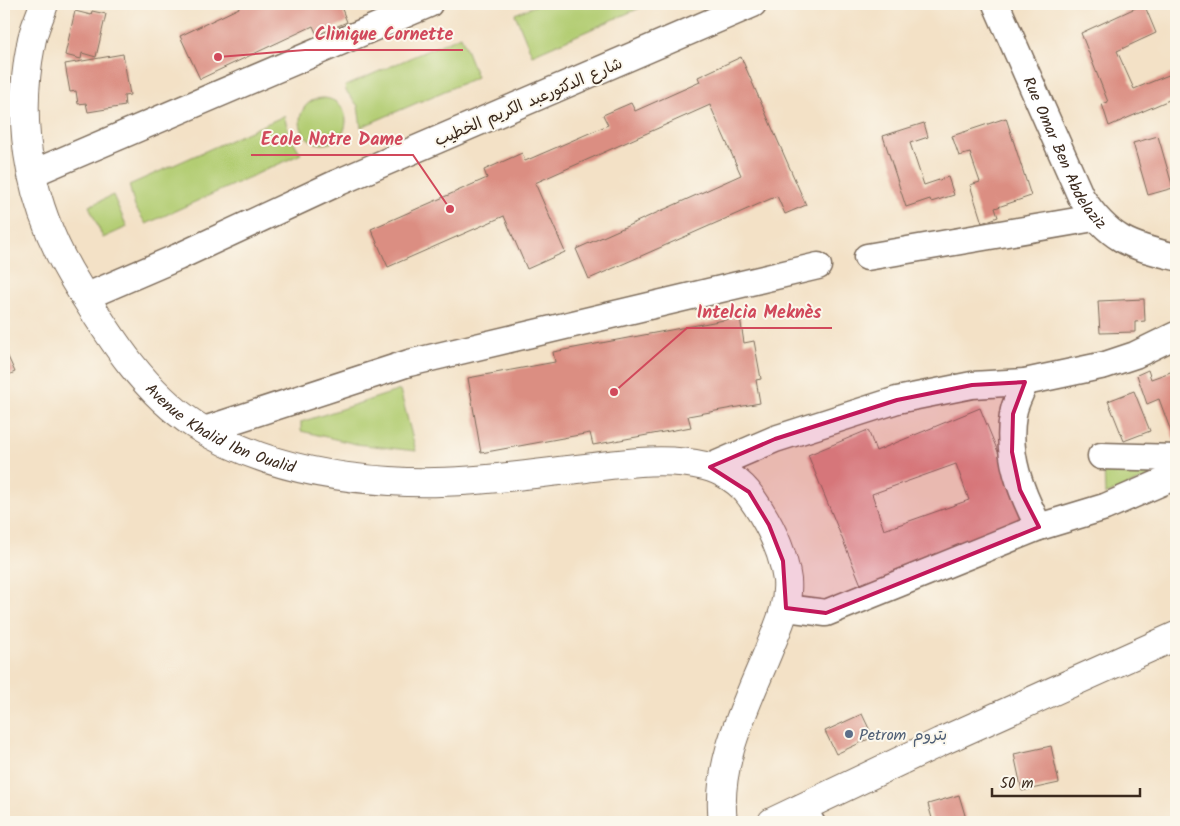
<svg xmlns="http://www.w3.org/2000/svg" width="1180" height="826" font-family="Kalam,'Playpen Sans Arabic',sans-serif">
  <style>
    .green { fill: #b3cd73; stroke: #777c48 }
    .building { fill: #db8e82; fill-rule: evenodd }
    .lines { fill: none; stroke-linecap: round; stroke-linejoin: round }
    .minor-casing { stroke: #7b6a59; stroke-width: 29 }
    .major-casing { stroke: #7b6a59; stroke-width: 30 }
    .minor { stroke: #fff; stroke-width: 26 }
    .major { stroke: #fff; stroke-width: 28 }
    .marked { fill: #c2185b; fill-opacity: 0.2; stroke: #c2185b; stroke-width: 4; stroke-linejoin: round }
    .service-dot { fill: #5c6f8a; stroke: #fbf7ec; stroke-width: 2 }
    .labels { text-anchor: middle; stroke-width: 4; stroke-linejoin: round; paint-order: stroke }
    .street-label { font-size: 16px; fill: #3b2a1e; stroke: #fbf7ec }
    .service-label { font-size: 16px; fill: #4e5e75; stroke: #fbf7ec; text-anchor: start }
    .leader { fill: none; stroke: #d1495b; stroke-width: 2 }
    .callout-dot { fill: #d1495b; stroke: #fbf7ec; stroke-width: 2 }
    .callout-label { font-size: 18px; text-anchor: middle; font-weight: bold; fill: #d1495b; stroke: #fbf7ec; stroke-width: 4; stroke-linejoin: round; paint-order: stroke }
  </style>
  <rect width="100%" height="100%" fill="#fbf7ec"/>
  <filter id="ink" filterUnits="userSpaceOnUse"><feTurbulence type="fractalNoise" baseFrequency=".02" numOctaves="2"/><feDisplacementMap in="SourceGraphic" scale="10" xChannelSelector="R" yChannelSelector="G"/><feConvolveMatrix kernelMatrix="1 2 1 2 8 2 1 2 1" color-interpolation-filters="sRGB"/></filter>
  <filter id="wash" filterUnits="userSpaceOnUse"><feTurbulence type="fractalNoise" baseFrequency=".0096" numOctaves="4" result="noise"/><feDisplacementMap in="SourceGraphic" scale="20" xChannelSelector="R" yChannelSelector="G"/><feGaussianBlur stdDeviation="1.12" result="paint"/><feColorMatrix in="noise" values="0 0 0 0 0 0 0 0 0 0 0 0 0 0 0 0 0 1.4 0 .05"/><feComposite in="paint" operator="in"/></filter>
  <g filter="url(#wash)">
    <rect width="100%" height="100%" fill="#f3e1c6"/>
    <!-- green -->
    <g class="green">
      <polygon points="539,4 649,4 532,55 515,14"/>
      <polygon points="461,36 477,77 361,127 358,106 346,91 345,86"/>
      <circle cx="323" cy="121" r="23"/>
      <polygon points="284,116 290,136 301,154 146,224 135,207 129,185"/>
      <polygon points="113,195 127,227 103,238 89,206"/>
      <polygon points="400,390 416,451 356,444 301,431 301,422"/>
      <polygon points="1104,466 1170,468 1105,495"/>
    </g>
    <g id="blocks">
      <!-- building -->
      <g class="building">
        <polygon points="237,4 340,4 347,22 317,35 313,26 200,79 180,36 239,8"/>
        <polygon points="1144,4 1156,33 1117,51 1134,89 1176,72 1176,97 1109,126 1102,104 1108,102 1081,33"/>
        <polygon points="75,11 91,15 92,11 106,14 96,57 82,53 81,59 65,55"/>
        <polygon points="123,54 130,95 124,96 125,106 88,112 86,103 78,104 76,91 70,92 65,64"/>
        <polygon points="741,57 806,205 785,214 777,196 589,279 576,249 741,175 710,105 535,183 565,252 527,269 504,216 388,267 371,229 487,178 484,170 522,153 525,161 608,125 603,115 631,103 635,111 700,82 698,77"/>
        <polygon points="1006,118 1031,196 995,208 998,217 982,223 970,185 980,182 970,153 959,156 952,136"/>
        <polygon points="924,123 928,137 910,143 924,185 948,177 954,195 931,202 930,199 906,207 883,136"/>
        <polygon points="1158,136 1173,188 1148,195 1133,143"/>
        <polygon points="1144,299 1145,321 1135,322 1135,332 1100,333 1098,301"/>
        <polygon points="740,317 744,343 754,341 761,379 756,380 760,403 688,416 691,427 593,445 590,433 481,453 468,378 555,362 553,352"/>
        <polygon points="4,348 15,372 4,377"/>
        <polygon points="1148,370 1151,379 1176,370 1176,445 1159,399 1147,404 1137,375"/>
        <polygon points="1134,391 1150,431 1124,441 1108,401"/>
        <path d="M980,408l48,117 -164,67 -56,-137 60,-25 8,21zM956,464l13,36 -85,30 -12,-36z"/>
        <polygon points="862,714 873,737 836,754 825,731"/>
        <polygon points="1051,746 1059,783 1022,791 1014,754"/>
        <polygon points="959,795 967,822 933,822 928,804"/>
      </g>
    </g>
  </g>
  <g filter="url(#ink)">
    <use href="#blocks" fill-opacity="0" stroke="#7b6a59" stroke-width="1"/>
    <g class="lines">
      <defs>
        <g id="minor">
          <path id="s1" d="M996,4l85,193c28,42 48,49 95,60"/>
          <polyline points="31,174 429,4"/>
          <polyline points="867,257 1094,218"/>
          <polyline points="85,297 178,257 337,183 753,4"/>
          <path d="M1025,382c-4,11 -11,22 -12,33 -7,40 8,77 26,112"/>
          <polyline points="204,430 409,363 818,266"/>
          <polyline points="1101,456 1176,458"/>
          <polyline points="710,467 775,439 897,400 972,385 1025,382 1105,365 1135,355 1176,335"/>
          <polyline points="786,608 826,613 1039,527 1105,507 1176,476"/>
          <polyline points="800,808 811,822"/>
        </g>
        <g id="major">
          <path id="s2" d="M44,4c-4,13 -11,26 -13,40 -17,86 1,169 47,242 32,51 66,106 117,139 57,37 128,52 195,56 64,5 132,-6 196,-13 40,-5 79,-11 119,-2 17,4 36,16 46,31 17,24 32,54 36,83 2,25 -8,45 -17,67 -22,55 -55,115 -47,175"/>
          <polyline points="772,822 940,742 1176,636"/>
        </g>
      </defs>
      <!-- minor casing -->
      <use href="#minor" class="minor-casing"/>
      <!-- major casing -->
      <use href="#major" class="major-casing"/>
      <!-- minor -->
      <use href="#minor" class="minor"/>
      <!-- major -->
      <use href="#major" class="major"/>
    </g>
  </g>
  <!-- marked area -->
  <path class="marked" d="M1025,382l-12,32 -1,38 8,38 19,37 -213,86 -40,-5 -3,-47 -14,-36 -20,-33 -39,-25 65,-28 122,-39 75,-15z"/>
  <!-- markers -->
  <circle class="service-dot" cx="849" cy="734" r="5"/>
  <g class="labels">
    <!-- street labels -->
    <g class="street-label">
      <text transform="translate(528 101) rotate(-23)" y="6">شارع الدكتورعبد الكريم الخطيب</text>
      <text dy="6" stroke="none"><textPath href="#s1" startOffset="164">Rue Omar Ben Abdelaziz</textPath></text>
      <text dy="6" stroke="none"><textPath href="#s2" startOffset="502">Avenue Khalid Ibn Oualid</textPath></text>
    </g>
    <!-- service labels -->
    <g class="service-label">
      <text x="859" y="740">Petrom بتروم</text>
    </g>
  </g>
  <!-- callouts -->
  <path class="leader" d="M218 57L305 50H463M450 209L413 155H251M614 392L687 328H832"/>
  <g class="callout-dot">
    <circle cx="218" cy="57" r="5"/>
    <circle cx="450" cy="209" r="5"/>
    <circle cx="614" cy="392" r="5"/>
  </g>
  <g class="callout-label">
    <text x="384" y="40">Clinique Cornette</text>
    <text x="332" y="145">Ecole Notre Dame</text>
    <text x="759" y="318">Intelcia Meknès</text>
  </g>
  <!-- margin -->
  <rect width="1180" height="826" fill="none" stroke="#fbf7ec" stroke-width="20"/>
  <!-- scale -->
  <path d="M992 788v8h148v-8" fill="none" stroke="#3b2a1e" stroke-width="2.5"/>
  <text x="1000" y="788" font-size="15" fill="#3b2a1e" stroke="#fbf7ec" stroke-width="4" paint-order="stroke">50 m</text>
</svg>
